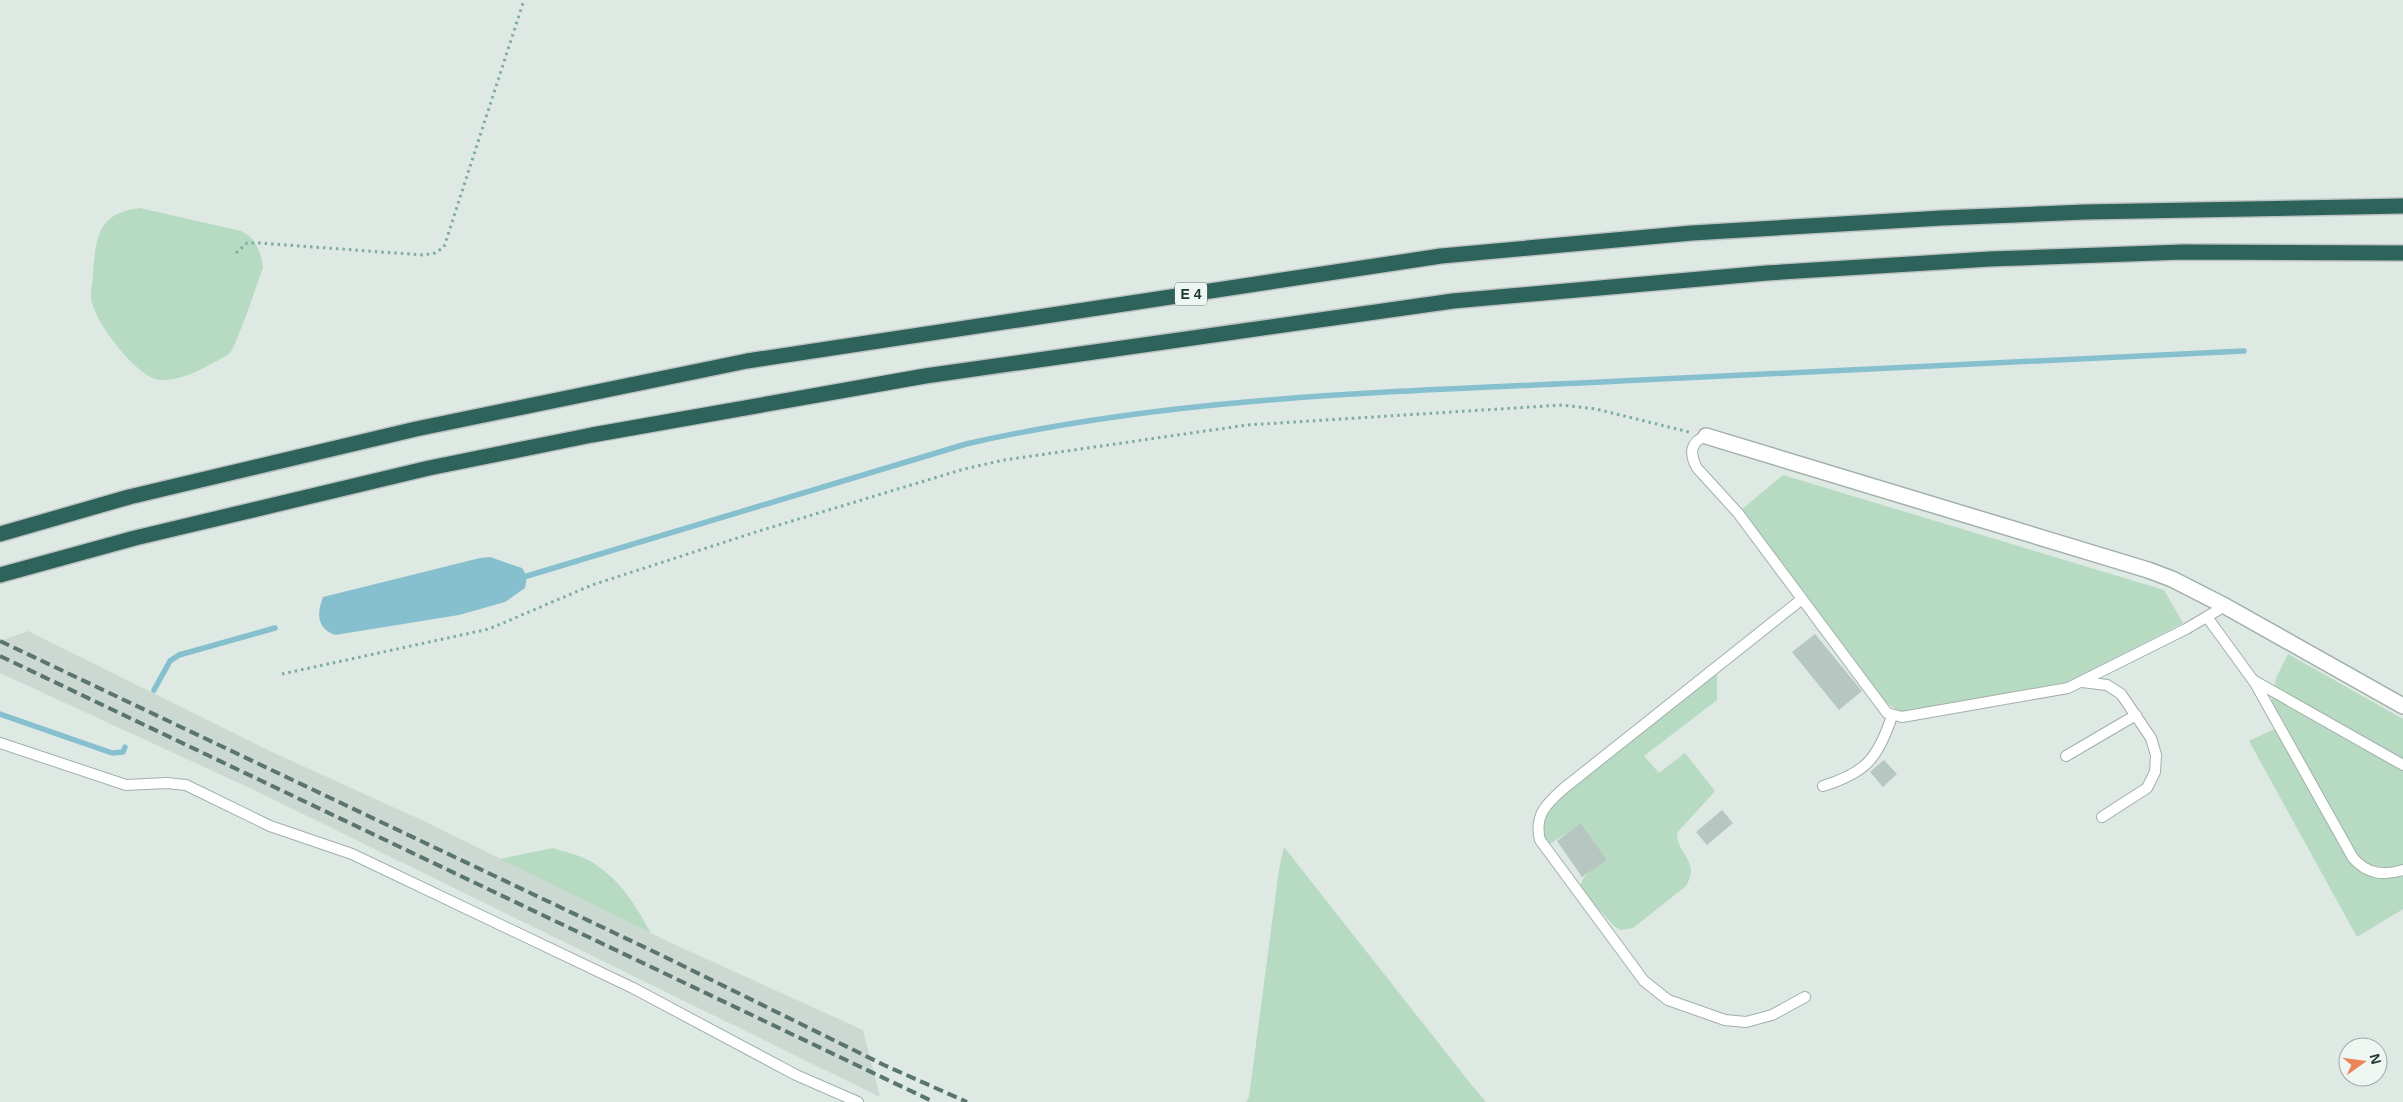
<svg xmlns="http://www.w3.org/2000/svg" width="2403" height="1102" font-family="Helvetica,sans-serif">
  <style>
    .built { fill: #ccd9d3 }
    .green { fill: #b7dac2 }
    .water { fill: #86bfcd }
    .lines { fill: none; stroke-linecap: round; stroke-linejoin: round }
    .stream { stroke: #86bfcd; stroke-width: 5.5 }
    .building { fill: #b6c6c0 }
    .lane-casing { stroke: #a1b0ab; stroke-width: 12 }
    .street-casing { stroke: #a1b0ab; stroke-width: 18 }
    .highway-casing { stroke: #bcc3c2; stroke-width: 18 }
    .path { stroke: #7faca0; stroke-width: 3; stroke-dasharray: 2.5 4; stroke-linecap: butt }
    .lane { stroke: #fff; stroke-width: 10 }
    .street { stroke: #fff; stroke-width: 15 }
    .highway { stroke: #2d635a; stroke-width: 15 }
    .rail { stroke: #5a746e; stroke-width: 4; stroke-dasharray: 10 5; stroke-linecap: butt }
    .labels { text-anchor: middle; stroke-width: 4.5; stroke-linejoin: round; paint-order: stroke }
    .shield { fill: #eef6f2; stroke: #5e716c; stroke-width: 1 }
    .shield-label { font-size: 14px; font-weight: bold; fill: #203832 }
  </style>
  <rect width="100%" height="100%" fill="#dee9e4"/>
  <!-- built -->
  <polygon class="built" points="28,631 272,752 426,822 669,942 863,1030 880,1097 254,790 0,673 0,641"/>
  <!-- green -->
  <g class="green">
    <path d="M140,208l101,23c15,7 20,21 22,37 -5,13 -27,79 -33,85 -6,5 -16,9 -23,13 -13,8 -32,15 -47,14 -23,-2 -63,-56 -68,-77 -3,-9 1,-21 1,-30 3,-37 5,-60 47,-65z"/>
    <polygon points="1783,475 2164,590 2183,623 2068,682 1900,712 1886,703 1741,510"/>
    <polygon points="2288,654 2403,719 2403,909 2357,937 2249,741 2285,724 2272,701 2276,678"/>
    <path d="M1717,672v28l-73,56 15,17 26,-20 30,38 -38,42c0,22 24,28 9,53l-53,42 -12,2 -6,-3 -34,-38c-2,-14 16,-22 26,-29l-25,-36 -34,21c-9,-15 -4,-29 6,-43z"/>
    <polygon points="1284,847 1470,1083 1486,1102 1246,1102 1249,1097 1279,869"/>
    <path d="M553,848c12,4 26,7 37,13 31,19 44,42 61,72l-151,-74z"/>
  </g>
  <!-- water -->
  <path class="water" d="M490,557l32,11 5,8 -2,12 -20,14 -46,13 -124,20c-19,-7 -18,-22 -12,-38l157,-39z"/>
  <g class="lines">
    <!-- stream -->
    <g class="stream">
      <path d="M527,576l439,-132c215,-49 435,-52 654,-63 208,-11 416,-21 624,-30"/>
      <polyline points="154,690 170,661 179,655 275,628"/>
      <polyline points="0,714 112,753 123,752 125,747"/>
    </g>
  </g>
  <!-- building -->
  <g class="building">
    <polygon points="1815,634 1862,691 1839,710 1792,652"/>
    <polygon points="1884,760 1897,774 1883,787 1870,772"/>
    <polygon points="1722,810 1733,823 1707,845 1696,832"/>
    <polygon points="1581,823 1607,860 1582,877 1557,841"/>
  </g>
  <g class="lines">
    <defs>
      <g id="lane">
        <path d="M1706,436c-16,6 -17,17 -9,32l41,45 149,200 15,4 166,-29 118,-59 39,-23"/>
        <path d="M1802,599l-239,190c-17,15 -29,27 -23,51l104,141 24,19 57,20 21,2 26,-7 33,-18"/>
        <path d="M2207,617l48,66 98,175c14,16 30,18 50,12"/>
        <polyline points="2253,680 2403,765"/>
        <polyline points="2082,682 2107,685 2121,694 2151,738 2156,755 2155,772 2147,788 2102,817"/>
        <polyline points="0,743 126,785 167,783 186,785 270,826 352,854 633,988 796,1075 858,1102"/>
        <polyline points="2066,756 2136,715"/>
        <path d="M1823,786c43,-13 55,-28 69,-70"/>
      </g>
      <polyline id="street" points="1706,436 2148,570 2172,579 2225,606 2403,706"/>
      <g id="highway">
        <polyline points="0,534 129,497 416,429 747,361 1441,256 1692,233 1942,218 2085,212 2403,206"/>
        <polyline points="0,575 135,538 429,468 592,435 925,376 1453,301 1767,273 1990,259 2183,252 2403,253"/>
      </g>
    </defs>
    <!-- lane casing -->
    <use href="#lane" class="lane-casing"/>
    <!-- street casing -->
    <use href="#street" class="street-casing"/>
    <!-- highway casing -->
    <use href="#highway" class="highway-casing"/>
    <!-- path -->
    <g class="path">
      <polyline points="236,253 247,243 259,243 423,255 435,253 444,247 524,0"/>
      <polyline points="282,674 489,629 592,585 759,531 964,469 1004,460 1247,425 1562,405 1596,409 1689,432"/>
    </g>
    <!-- lane -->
    <use href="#lane" class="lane"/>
    <!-- street -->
    <use href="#street" class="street"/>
    <!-- highway -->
    <use href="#highway" class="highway"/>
    <!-- rail -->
    <g class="rail">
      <polyline points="0,641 663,956 884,1065 967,1102"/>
      <polyline points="0,656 934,1102"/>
    </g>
  </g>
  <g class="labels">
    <!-- shield labels -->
    <rect class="shield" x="1175" y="282.5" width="32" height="23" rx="4"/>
    <g class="shield-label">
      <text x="1191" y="299">E 4</text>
    </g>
  </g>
  <!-- north arrow -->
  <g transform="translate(2363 1062) rotate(76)"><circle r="24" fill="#eef6f2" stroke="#9caaa5"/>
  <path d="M0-4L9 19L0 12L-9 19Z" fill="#ed8457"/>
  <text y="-8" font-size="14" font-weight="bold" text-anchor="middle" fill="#203832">N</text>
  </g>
</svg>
